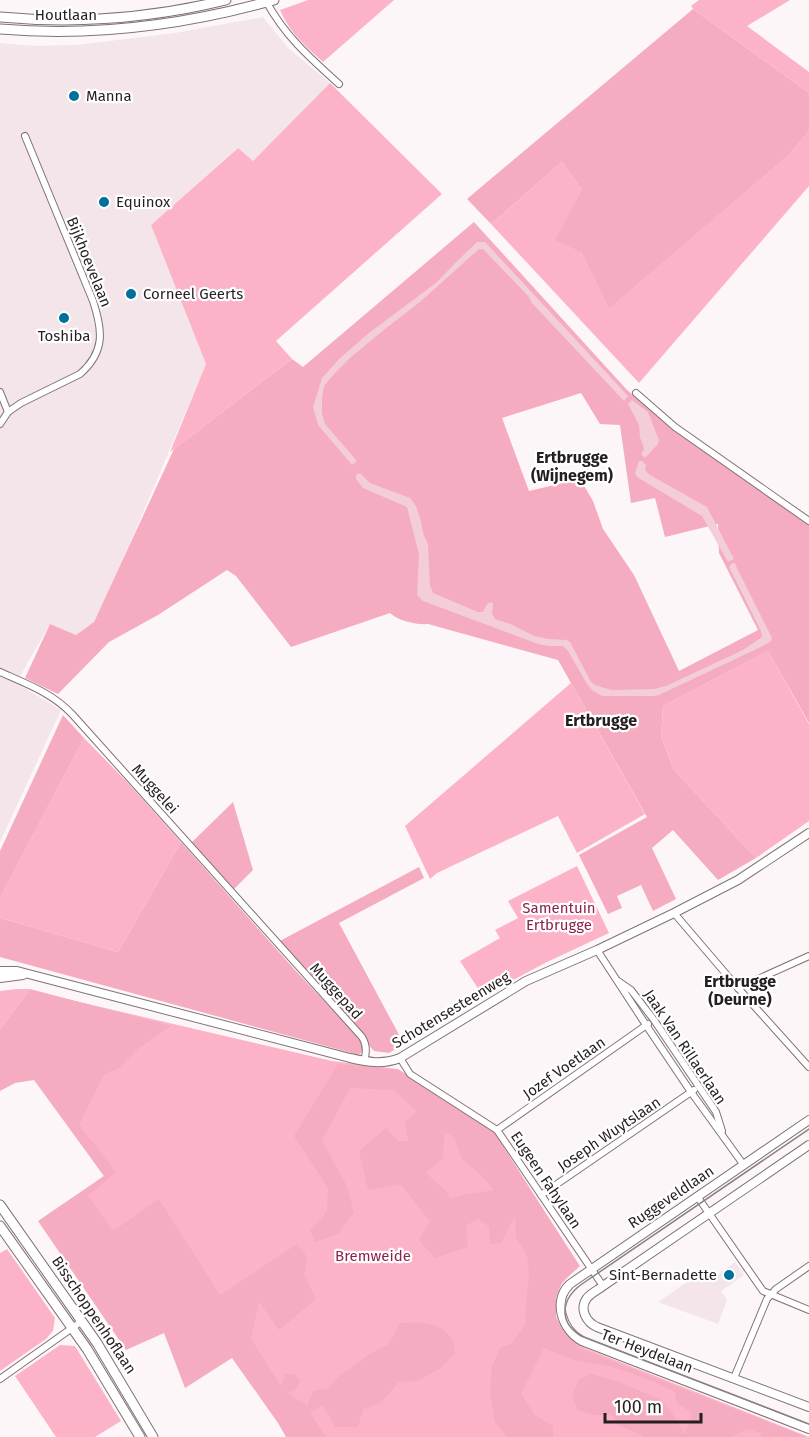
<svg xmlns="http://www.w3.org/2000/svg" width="809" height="1437" font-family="'Fira Sans',sans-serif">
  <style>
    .built { fill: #f3e5e9 }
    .green { fill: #fcb3c8 }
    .forest { fill: #f5abc0; fill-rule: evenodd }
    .water { fill: #f3cdd7 }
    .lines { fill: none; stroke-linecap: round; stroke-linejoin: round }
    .minor-casing { stroke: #807276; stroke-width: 8 }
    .tertiary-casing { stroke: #807276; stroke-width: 10 }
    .primary-casing { stroke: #807276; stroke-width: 11 }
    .minor { stroke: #fff; stroke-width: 6 }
    .tertiary { stroke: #fff; stroke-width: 8 }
    .primary { stroke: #fff; stroke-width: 9 }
    .tram { stroke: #888284; stroke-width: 1.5 }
    .poi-dot { fill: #00709b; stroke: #fff; stroke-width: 2 }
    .labels { text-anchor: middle; stroke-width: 4.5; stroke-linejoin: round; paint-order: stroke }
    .street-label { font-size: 15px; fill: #251f21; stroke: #fff }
    .poi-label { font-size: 15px; fill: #251f21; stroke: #fff; text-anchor: start }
    .park-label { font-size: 15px; fill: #8b234d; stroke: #fff }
    .neighbourhood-label { font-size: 16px; font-weight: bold; fill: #251f21; stroke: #fff }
  </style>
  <rect width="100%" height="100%" fill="#fdf6f8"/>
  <!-- built -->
  <g class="built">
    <polygon points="263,17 288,48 330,83 253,161 237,148 151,225 206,364 128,548 94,622 76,635 50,624 16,683 61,710 0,842 0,43 34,46 77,45 175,33"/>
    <polygon points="735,1262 744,1275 721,1291 727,1300 718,1324 658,1302 706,1269 712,1279"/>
  </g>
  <!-- green -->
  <g class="green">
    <path d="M308,0h86l-71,62c-17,-15 -34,-30 -43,-52z"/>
    <polygon points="699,0 790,0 747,26 809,72 809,93 693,9 691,6"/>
    <polygon points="330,83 442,194 276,341 292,359 170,452 206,364 151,225 238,148 253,161"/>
    <polygon points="809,131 809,186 639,383 491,224 562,162 582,190 581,252 609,307 789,155"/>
    <polygon points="768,651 809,724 809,821 756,858 674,770 661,737 663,706"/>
    <polygon points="571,683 645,814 577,853 558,816 437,873 430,879 405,826"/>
    <polygon points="84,738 128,783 181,842 118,952 0,918 0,898"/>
    <polygon points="577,866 609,933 545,963 483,996 460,961 500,938 495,930 518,918 508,901"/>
    <polygon points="17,989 30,989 0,1029 0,991"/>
    <path d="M45,994l287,67 66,8 92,58 90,139c-6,6 -15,13 -20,20 -15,26 3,50 25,62l224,89h-520l-84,-131 -164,-85 63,-45 -67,-94z"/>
    <polygon points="7,1249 55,1318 53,1331 46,1339 0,1371 0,1253"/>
    <polygon points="60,1345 75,1346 121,1421 95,1437 56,1437 15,1376"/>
  </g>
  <!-- forest -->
  <g class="forest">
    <polygon points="693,9 809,93 809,131 789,155 609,308 581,252 555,240 582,190 562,162 491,224 467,199"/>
    <path d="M474,222l153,168 36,30 146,103v200l-41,-72 -105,55 -2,31 13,33 82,88 -38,22 -45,-50 -21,18 24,51 -23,12 -12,-26 -24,11 5,12 -14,6 -29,-59 68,-38 -89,-157 -130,-36c-11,1 -30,-3 -38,-11l-99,34 -55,-71 -9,-6 -69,45 -49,27 -51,52 -33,-16 25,-54 26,11 18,-13 80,-173 118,-90 11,8zM581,393l19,31 20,1 11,78 24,-5 10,39 53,-13 1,29 39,77 -79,41 -45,-96 -31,-46 -10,-28 -13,-22 -51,12 -27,-73z"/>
    <polygon points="63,715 84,738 0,898 0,851"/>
    <polygon points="233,802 253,870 231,892 189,845"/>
    <polygon points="181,842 295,970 360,1039 363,1050 360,1054 355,1054 0,957 0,918 118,952"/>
    <polygon points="419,867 424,878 339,923 404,1044 389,1053 374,1051 276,943"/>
    <path d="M30,989l141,37 -32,22 -20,20 -15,7 -25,50 37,47 -28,24 25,35 46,-32 61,96 77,-51 10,13 -3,18 12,24 -37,31 -20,-28 -8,37 30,47 4,-12h10l5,7 -6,10 -7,1 20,14 6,-15 15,-3 12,-13 33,-23 15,-7 12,-22c18,-1 40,-2 51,15 3,4 3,10 4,15l-14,15 -24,13 -18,1 -18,21 -18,6 -5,18h-23l-12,-22 -13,8 16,24h-40l-8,-14 -46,-65 -47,30 -21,-55 -38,17 -88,-129 66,-45 -70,-96 -19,3 -15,8v-62z"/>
    <path d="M338,1064l61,6 66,44 28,16 86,136 -16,14 -7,18v20l9,16 14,14 227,89h-45v-4l-14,-4 -16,8h-88l-3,-3 -20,-8 -8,-11h-18l-17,-5 -5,-15 7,-16 12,-5 23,6 44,18 13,13 14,23 7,-21 -15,-10 -2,-11 -21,-10 -29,-11 -21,-6 -31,-5 -29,-12 -23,46 14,21 18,11v11h-46l-12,-15 -5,-28 2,-28 8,-18 11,-4 14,-19 1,-21 3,-30 -2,-18 -11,-19 -1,-21 -14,27 -11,2 -1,-18 -10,-8 -13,6 2,22 -33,11 -16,-18 11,-19 -30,-37 -32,6 -9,-39 27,-23 12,13h10l-3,-19 12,-10 -23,-22 -44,-2 -28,53 25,45 7,26 -16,22 -23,8 -5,-11 17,-20 1,-23 -34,-52zM444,1132l10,5 8,22 19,16 13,15 -32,5 -12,4 -4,-8 -20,-18 17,-15z"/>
  </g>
  <!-- water -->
  <g class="water">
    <polygon points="477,242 485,242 628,396 624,401 532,303 528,296 483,249 479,249 420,302 385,329 351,357 334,374 324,386 322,399 322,413 325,424 356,460 356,462 352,465 318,425 313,407 322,378 340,358 369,333 437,282 455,263"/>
    <polygon points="632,400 648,412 659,440 658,444 645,458 641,454 644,449 642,442 640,438 639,425 628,404"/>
    <polygon points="639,461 642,461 646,465 645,470 650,475 707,507 734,559 728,562 702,516 637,477 635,473"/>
    <polygon points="360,473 370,483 410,498 416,506 421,521 423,533 428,544 430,585 433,593 478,612 483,612 487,604 491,602 493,604 492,613 495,619 511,624 534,636 549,639 567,640 570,642 591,682 595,685 611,690 654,689 666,686 743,650 762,637 761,631 729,567 732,563 735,563 736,566 772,638 771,641 767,644 659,695 654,696 602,696 592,690 587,684 568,651 563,646 548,646 538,644 423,601 417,595 419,554 407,507 363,488 356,479 356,475"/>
  </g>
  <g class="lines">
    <defs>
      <g id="minor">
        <path d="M266,1c19,35 43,56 73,83"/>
        <polyline points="0,392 8,412"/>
        <polyline points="636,393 675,427 809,521"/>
        <path d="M0,424l8,-12 13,-9 59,-29c25,-22 23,-43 13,-73l-68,-165"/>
        <path d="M0,672c27,12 52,21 72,42l290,323c5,8 5,15 2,24"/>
        <polyline points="674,913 738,988 809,1067"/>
        <polyline points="597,950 646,1025 691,1092 743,1164"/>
        <polyline points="618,981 631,990 654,1020 716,1112 722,1131"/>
        <polyline points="738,988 809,956"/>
        <polyline points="400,1058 410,1074 497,1130 603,1286"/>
        <polyline points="497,1130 648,1024"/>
        <polyline points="541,1195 694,1090"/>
        <polyline points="697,1196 763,1291 809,1310"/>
        <polyline points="734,1378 767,1299 776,1289 809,1266"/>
        <polyline points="0,1379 82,1321"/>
      </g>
      <g id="tertiary">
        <path d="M0,971h17l333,87c18,4 32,7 50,0l126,-77 71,-31 77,-37 64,-33 71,-47"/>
        <polyline points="0,978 23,975"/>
        <path d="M809,1120l-239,164c-18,17 -8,46 12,57l227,88"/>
        <path d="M809,1145l-206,141c-5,4 -12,7 -16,12 -8,11 -1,24 10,29l212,80"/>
      </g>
      <g id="primary">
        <path d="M0,17c75,7 153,1 226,-17"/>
        <path d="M0,29c92,8 185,-4 274,-29"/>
        <polyline points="0,1205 97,1343 153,1437"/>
        <polyline points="0,1226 87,1349 140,1437"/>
      </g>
    </defs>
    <!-- minor casing -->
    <use href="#minor" class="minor-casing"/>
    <!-- tertiary casing -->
    <use href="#tertiary" class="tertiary-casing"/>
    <!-- primary casing -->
    <use href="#primary" class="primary-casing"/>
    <!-- minor -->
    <use href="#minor" class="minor"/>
    <!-- tertiary -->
    <use href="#tertiary" class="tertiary"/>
    <!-- primary -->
    <use href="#primary" class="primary"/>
    <!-- tram -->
    <path class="tram" d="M809,1129l-227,155c-21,15 -24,38 -1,52l228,88"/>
  </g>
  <!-- markers -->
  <g class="poi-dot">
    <circle cx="74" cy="96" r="6"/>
    <circle cx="104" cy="202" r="6"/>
    <circle cx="131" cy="294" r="6"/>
    <circle cx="64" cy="318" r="6"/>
    <circle cx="729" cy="1275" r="6"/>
  </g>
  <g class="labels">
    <!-- street labels -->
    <g class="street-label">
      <text x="66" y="20">Houtlaan</text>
      <text transform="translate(89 262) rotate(68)" y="5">Bijkhoevelaan</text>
      <text transform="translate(155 789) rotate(48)" y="5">Muggelei</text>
      <text transform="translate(336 991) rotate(48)" y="5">Muggepad</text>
      <text transform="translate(451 1010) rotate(-31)" y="5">Schotensesteenweg</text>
      <text transform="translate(685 1047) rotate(56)" y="5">Jaak Van Rillaerlaan</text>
      <text transform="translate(564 1068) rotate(-35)" y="5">Jozef Voetlaan</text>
      <text transform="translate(609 1134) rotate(-34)" y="5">Joseph Wuytslaan</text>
      <text transform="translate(546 1180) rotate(56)" y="5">Eugeen Fahylaan</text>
      <text transform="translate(671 1197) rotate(-34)" y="5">Ruggeveldlaan</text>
      <text transform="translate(94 1315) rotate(56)" y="5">Bisschoppenhoflaan</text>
      <text transform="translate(647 1351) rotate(21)" y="5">Ter Heydelaan</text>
    </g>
    <!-- poi labels -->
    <g class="poi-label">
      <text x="86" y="101">Manna</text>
      <text x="116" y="207">Equinox</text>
      <text x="143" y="299">Corneel Geerts</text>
      <text x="64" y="341" text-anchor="middle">Toshiba</text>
      <text x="717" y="1280" text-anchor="end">Sint-Bernadette</text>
    </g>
    <!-- park labels -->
    <g class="park-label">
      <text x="559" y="913">Samentuin<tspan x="559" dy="17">Ertbrugge</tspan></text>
      <text x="373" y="1261">Bremweide</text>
    </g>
    <!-- neighbourhood labels -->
    <g class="neighbourhood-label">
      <text x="572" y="463">Ertbrugge<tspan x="572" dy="18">(Wijnegem)</tspan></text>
      <text x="601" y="726">Ertbrugge</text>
      <text x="740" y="987">Ertbrugge<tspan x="740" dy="18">(Deurne)</tspan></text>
    </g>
  </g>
  <!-- scale -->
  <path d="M605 1413v9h96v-9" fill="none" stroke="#251f21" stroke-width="3"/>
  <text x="614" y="1413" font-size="18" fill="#251f21" stroke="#ffffff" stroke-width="4.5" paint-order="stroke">100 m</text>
</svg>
